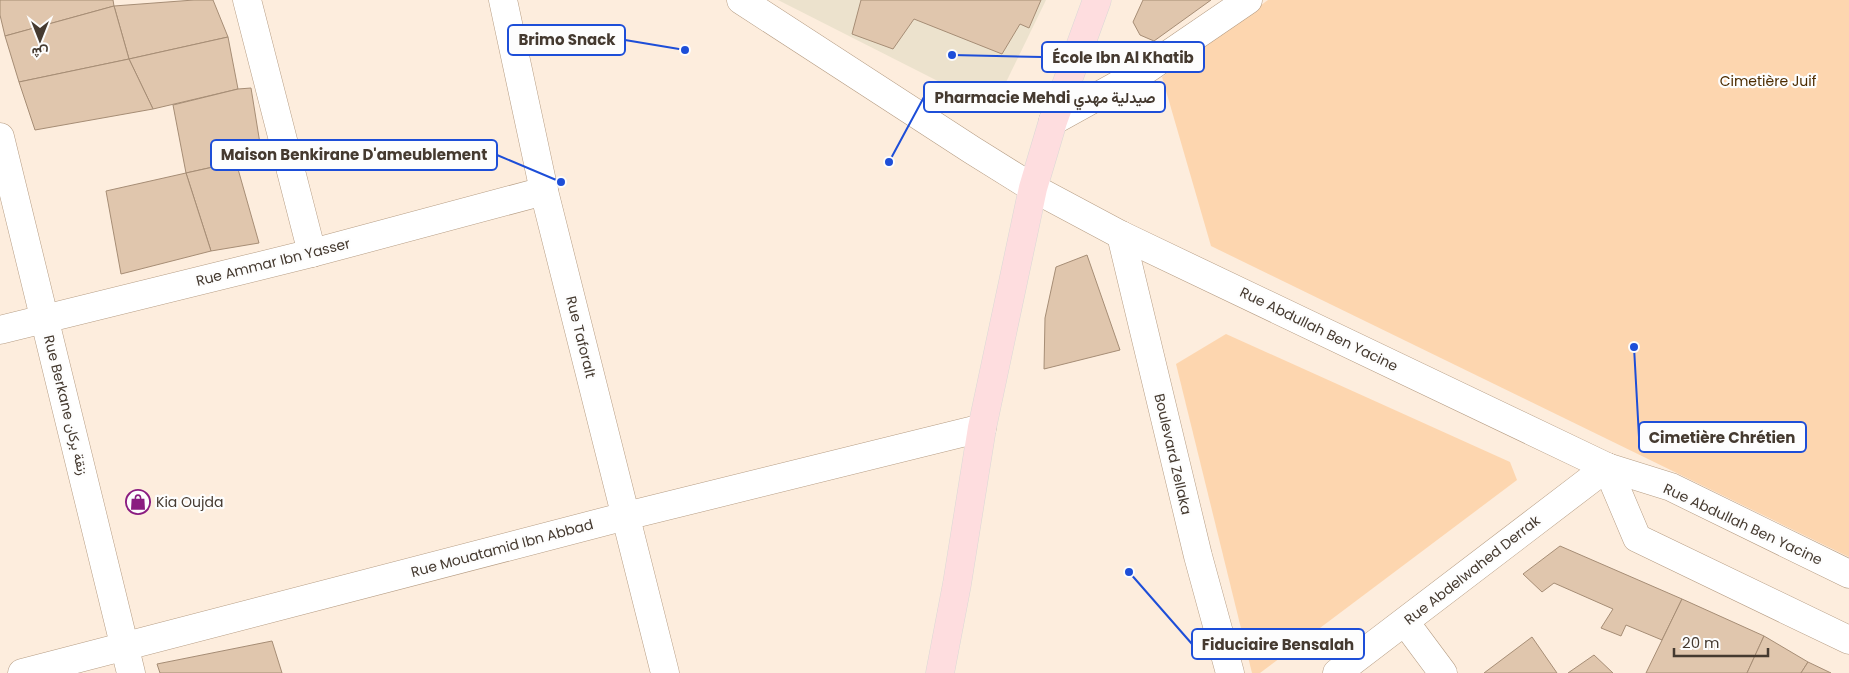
<svg xmlns="http://www.w3.org/2000/svg" width="1849" height="673" font-family="Poppins,Vazirmatn,sans-serif">
  <style>
    .education { fill: #ece2cd }
    .green { fill: #fdd6af }
    .building { fill: #e0c6ad; stroke: #a68d75 }
    .lines { fill: none; stroke-linecap: round; stroke-linejoin: round }
    .street-casing { stroke: #b69d84; stroke-width: 29 }
    .secondary-casing { stroke: #b69d84; stroke-width: 29 }
    .primary-casing { stroke: #dad8d6; stroke-width: 29 }
    .street { stroke: #fff; stroke-width: 28 }
    .secondary { stroke: #fff; stroke-width: 28 }
    .primary { stroke: #fedddf; stroke-width: 28 }
    .labels { text-anchor: middle; stroke-width: 4.5; stroke-linejoin: round; paint-order: stroke }
    .park-label { font-size: 14px; fill: #4d2c00; stroke: #fdfdfd }
    .street-label { font-size: 14px; fill: #453a30; stroke: #fdfdfd }
    .poi-label { font-size: 14px; fill: #453a30; stroke: #fdfdfd; text-anchor: start }
    .leader { fill: none; stroke: #1d4ed8; stroke-width: 2 }
    .callout-dot { fill: #1d4ed8; stroke: #fdfdfd; stroke-width: 2 }
    .callout { fill: #fdfdfd; stroke: #1d4ed8; stroke-width: 2 }
    .callout-label { font-size: 15px; text-anchor: middle; font-weight: bold; fill: #453a30 }
  </style>
  <rect width="100%" height="100%" fill="#fdeddd"/>
  <!-- education -->
  <polygon class="education" points="778,0 1046,0 993,109"/>
  <!-- green -->
  <g class="green">
    <polygon points="1268,0 1849,0 1849,557 1211,246 1162,77"/>
    <polygon points="1226,334 1510,462 1517,480 1260,673 1252,673 1176,364"/>
  </g>
  <!-- building -->
  <g class="building">
    <polygon points="0,0 113,0 114,6 5,36 0,15"/>
    <polygon points="194,0 213,0 228,37 129,59 114,6"/>
    <polygon points="861,0 1041,0 1029,28 1020,24 1002,54 914,19 893,49 852,34"/>
    <polygon points="1143,0 1211,0 1154,41 1140,35 1133,22"/>
    <polygon points="114,6 129,59 19,82 5,36"/>
    <polygon points="228,37 238,89 153,109 129,59"/>
    <polygon points="129,59 153,109 35,130 19,82"/>
    <polygon points="251,88 262,156 186,173 173,105 238,89"/>
    <polygon points="236,162 259,243 211,251 186,173"/>
    <polygon points="186,173 211,251 121,274 106,191"/>
    <polygon points="1087,255 1120,350 1044,369 1045,318 1056,267"/>
    <polygon points="1560,546 1682,599 1662,640 1626,625 1621,636 1601,628 1613,609 1554,583 1542,592 1523,574"/>
    <polygon points="1682,599 1764,636 1747,673 1646,673"/>
    <polygon points="1764,636 1808,662 1801,673 1747,673"/>
    <polygon points="1532,637 1557,673 1484,673"/>
    <polygon points="272,641 282,673 160,673 157,664"/>
    <polygon points="1594,655 1613,673 1568,673"/>
    <polygon points="1808,662 1831,673 1801,673"/>
  </g>
  <g class="lines">
    <defs>
      <g id="street">
        <polyline points="247,0 312,253"/>
        <polyline points="503,0 544,191 665,673"/>
        <polyline points="1053,121 1147,69 1248,0"/>
        <polyline points="0,137 131,673"/>
        <polyline points="1033,188 1121,235 1607,467 1671,487 1849,574"/>
        <polyline points="1121,235 1198,556 1230,673"/>
        <polyline points="0,330 312,253 544,191"/>
        <polyline points="1607,467 1637,538 1849,640"/>
        <polyline points="1405,622 1443,673"/>
        <polyline points="22,673 626,516 982,428"/>
        <polyline points="1337,673 1607,467"/>
      </g>
      <polyline id="secondary" points="741,0 972,150 1033,188"/>
      <polyline id="primary" points="940,673 957,584 982,428 1033,188 1053,121 1097,0"/>
    </defs>
    <!-- street casing -->
    <use href="#street" class="street-casing"/>
    <!-- secondary casing -->
    <use href="#secondary" class="secondary-casing"/>
    <!-- primary casing -->
    <use href="#primary" class="primary-casing"/>
    <!-- street -->
    <use href="#street" class="street"/>
    <!-- secondary -->
    <use href="#secondary" class="secondary"/>
    <!-- primary -->
    <use href="#primary" class="primary"/>
  </g>
  <!-- icons -->
  <defs>
    <symbol id="shop-ring" viewBox="-11 -11 22 22"><circle r="9.5" fill="#fdfdfd" stroke="#8a1c80" stroke-width="1.5"/><path d="M-5-2.5h2.3a2.7 3.5 0 0 1 5.4 0H5L5.5 6h-11ZM-1.5-2.5h3a1.5 2.3 0 0 0-3 0Z" fill="#8a1c80"/></symbol>
  </defs>
  <g fill-rule="evenodd">
    <use href="#shop-ring" x="124" y="488" width="28" height="28"/>
  </g>
  <g class="labels">
    <!-- park labels -->
    <g class="park-label">
      <text x="1768" y="86">Cimetière Juif</text>
    </g>
    <!-- street labels -->
    <g class="street-label">
      <text transform="translate(273 262) rotate(-14)" y="5">Rue Ammar Ibn Yasser</text>
      <text transform="translate(1319 329) rotate(26)" y="5">Rue Abdullah Ben Yacine</text>
      <text transform="translate(581 337) rotate(76)" y="5">Rue Taforalt</text>
      <text transform="translate(66 405) rotate(76)" y="5">Rue Berkane زنقة بركان</text>
      <text transform="translate(1173 454) rotate(77)" y="5">Boulevard Zellaka</text>
      <text transform="translate(1743 524) rotate(25)" y="5">Rue Abdullah Ben Yacine</text>
      <text transform="translate(502 548) rotate(-15)" y="5">Rue Mouatamid Ibn Abbad</text>
      <text transform="translate(1472 570) rotate(-38)" y="5">Rue Abdelwahed Derrak</text>
    </g>
    <!-- poi labels -->
    <g class="poi-label">
      <text x="156" y="507">Kia Oujda</text>
    </g>
  </g>
  <!-- callouts -->
  <path class="leader" d="M685 50L625 40M952 55L1042 57M889 162L924 97M561 182L497 155M1634 347L1639 437M1129 572L1192 644"/>
  <g class="callout-dot">
    <circle cx="685" cy="50" r="5"/>
    <circle cx="952" cy="55" r="5"/>
    <circle cx="889" cy="162" r="5"/>
    <circle cx="561" cy="182" r="5"/>
    <circle cx="1634" cy="347" r="5"/>
    <circle cx="1129" cy="572" r="5"/>
  </g>
  <g class="callout">
    <rect x="508" y="25" width="117" height="30" rx="5"/>
    <rect x="1042" y="42" width="162" height="30" rx="5"/>
    <rect x="924" y="82" width="241" height="30" rx="5"/>
    <rect x="211" y="140" width="286" height="30" rx="5"/>
    <rect x="1639" y="422" width="167" height="30" rx="5"/>
    <rect x="1192" y="629" width="172" height="30" rx="5"/>
  </g>
  <g class="callout-label">
    <text x="567" y="45">Brimo Snack</text>
    <text x="1123" y="63">École Ibn Al Khatib</text>
    <text x="1045" y="103">Pharmacie Mehdi صيدلية مهدي</text>
    <text x="354" y="160">Maison Benkirane D'ameublement</text>
    <text x="1722" y="443">Cimetière Chrétien</text>
    <text x="1278" y="650">Fiduciaire Bensalah</text>
  </g>
  <!-- north arrow -->
  <g transform="translate(40 40) rotate(180)" stroke="#fdfdfd" stroke-width="4" paint-order="stroke">
  <path d="M0-4L9 19L0 12L-9 19Z" fill="#453a30"/>
  <text y="-8" font-size="14" font-weight="bold" text-anchor="middle" fill="#453a30">ش</text>
  </g>
  <!-- scale -->
  <path d="M1674 648v8h94v-8" fill="none" stroke="#453a30" stroke-width="2.5"/>
  <text x="1682" y="648" font-size="15" fill="#453a30" stroke="#fdfdfd" stroke-width="4" paint-order="stroke">20 m</text>
</svg>
